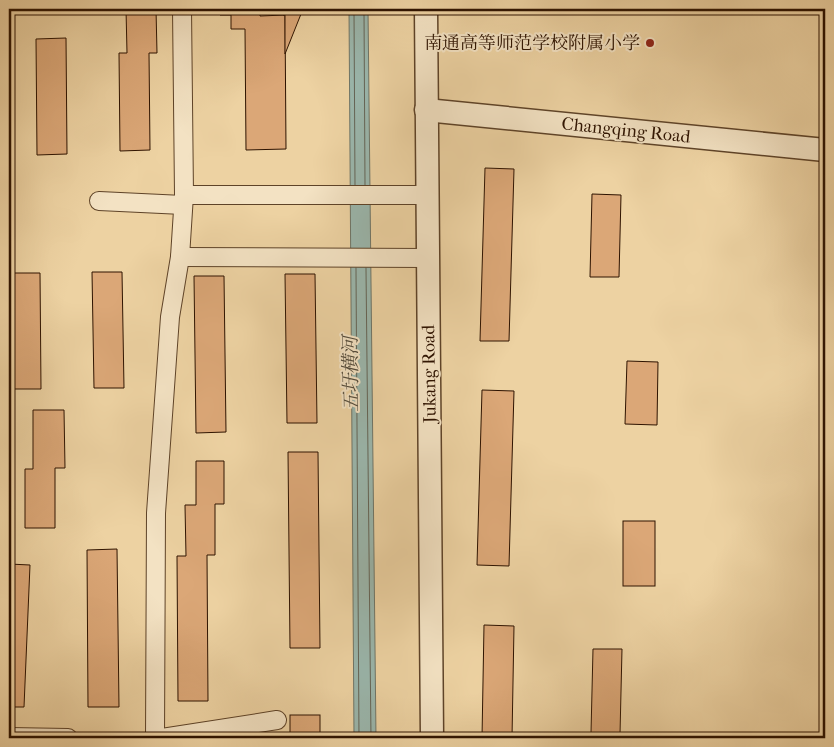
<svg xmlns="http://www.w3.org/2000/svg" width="834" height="747" font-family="'IM FELL French Canon','Noto Serif SC',serif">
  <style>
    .water { fill: #9ab6ac; stroke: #6f7567 }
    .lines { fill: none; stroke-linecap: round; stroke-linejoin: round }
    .shore { stroke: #646456; stroke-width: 1 }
    .building { fill: #dba777; stroke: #2e1300 }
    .minor-casing { stroke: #5e4328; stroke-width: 20 }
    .tertiary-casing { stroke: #5e4328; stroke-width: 25 }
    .minor { stroke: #f3e2c3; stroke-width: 18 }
    .tertiary { stroke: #f3e2c3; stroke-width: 22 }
    .poi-dot { fill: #8f2418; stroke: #f3e2c3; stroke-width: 2 }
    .labels { text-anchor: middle; stroke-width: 4; stroke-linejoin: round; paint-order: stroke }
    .poi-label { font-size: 18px; fill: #2e1300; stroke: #f3e2c3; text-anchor: end }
    .street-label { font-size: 18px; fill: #2e1300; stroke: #f3e2c3 }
    .water-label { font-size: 19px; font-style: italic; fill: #544c3c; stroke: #f3e2c3 }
  </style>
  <rect width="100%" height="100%" fill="#edd2a2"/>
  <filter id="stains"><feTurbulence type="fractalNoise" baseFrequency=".004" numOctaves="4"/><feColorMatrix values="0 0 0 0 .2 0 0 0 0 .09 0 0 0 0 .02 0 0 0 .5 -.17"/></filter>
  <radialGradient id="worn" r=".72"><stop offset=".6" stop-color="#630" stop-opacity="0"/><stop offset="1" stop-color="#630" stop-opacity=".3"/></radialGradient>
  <!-- water -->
  <polygon class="water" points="349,9 368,9 376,738 354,738"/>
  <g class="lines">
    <!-- shore -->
    <g class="shore">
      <polyline points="354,9 355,185"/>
      <polyline points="364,9 365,185"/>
      <polyline points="356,268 359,738"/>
      <polyline points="366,268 371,738"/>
    </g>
  </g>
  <!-- building -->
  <g class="building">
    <polygon points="9,9 38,9 38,12 9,13"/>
    <polygon points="126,9 156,9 157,53 149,53 150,150 120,151 119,53 127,53"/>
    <polygon points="219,9 260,9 260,16 285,15 286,149 246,150 245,29 231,29 231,15 220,15"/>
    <polygon points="287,9 303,9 285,54 285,15 283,15"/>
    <polygon points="66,38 67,154 37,155 36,39"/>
    <polygon points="485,168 514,169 509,341 480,341"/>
    <polygon points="592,194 621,195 619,277 590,277"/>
    <polygon points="92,272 122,272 124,388 94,388"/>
    <polygon points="10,273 40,273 41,389 11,389"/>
    <polygon points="285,274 315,274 317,423 287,423"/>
    <polygon points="194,276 224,276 226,432 196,433"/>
    <polygon points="627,361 658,362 657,425 625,424"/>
    <polygon points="482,390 514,391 509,566 477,565"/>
    <polygon points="33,410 64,410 65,468 55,468 55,528 25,528 25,469 33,469"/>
    <polygon points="288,452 318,452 320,648 290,648"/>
    <polygon points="196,461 224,461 224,504 215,504 215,555 207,555 208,701 178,701 177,556 186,556 185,505 196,505"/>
    <rect x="623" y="521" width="32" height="65"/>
    <polygon points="117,549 119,707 88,707 87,550"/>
    <polygon points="9,564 30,565 24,707 9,707"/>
    <polygon points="484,625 514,626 512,738 482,738"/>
    <polygon points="593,649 622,649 620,734 591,733"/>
    <rect x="290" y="715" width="30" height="23"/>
  </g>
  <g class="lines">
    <defs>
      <g id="minor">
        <polyline points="184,195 427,195"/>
        <polyline points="99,201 183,205"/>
        <polyline points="180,257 428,258"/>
        <polyline points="9,737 68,738"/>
        <polyline points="155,738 156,513 170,317 180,257 184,195 182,9"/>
        <polyline points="162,738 277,720"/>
      </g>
      <g id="tertiary">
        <polyline points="426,9 432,738"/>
        <polyline points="426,110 825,150"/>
      </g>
    </defs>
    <!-- minor casing -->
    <use href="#minor" class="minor-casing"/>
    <!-- tertiary casing -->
    <use href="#tertiary" class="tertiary-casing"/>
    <!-- minor -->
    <use href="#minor" class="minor"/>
    <!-- tertiary -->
    <use href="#tertiary" class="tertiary"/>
  </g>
  <!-- markers -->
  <circle class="poi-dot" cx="650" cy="43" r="5"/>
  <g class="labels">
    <!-- poi labels -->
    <g class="poi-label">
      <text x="640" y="49">南通高等师范学校附属小学</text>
    </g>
    <!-- street labels -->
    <g class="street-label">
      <text transform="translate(626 130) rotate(6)" y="6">Changqing Road</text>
      <text transform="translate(429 374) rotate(-91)" y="6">Jukang Road</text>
    </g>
    <!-- water labels -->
    <g class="water-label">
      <text transform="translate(350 374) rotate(-91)" y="7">五圩横河</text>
    </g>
  </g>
  <!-- margin -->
  <rect width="834" height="747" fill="none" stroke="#edd2a2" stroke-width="30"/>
  <rect x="10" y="10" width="814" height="727" fill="none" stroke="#2e1300" stroke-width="2.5"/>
  <rect x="15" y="15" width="804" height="717" fill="none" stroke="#2e1300"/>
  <rect width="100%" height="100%" filter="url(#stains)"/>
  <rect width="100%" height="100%" fill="url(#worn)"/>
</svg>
